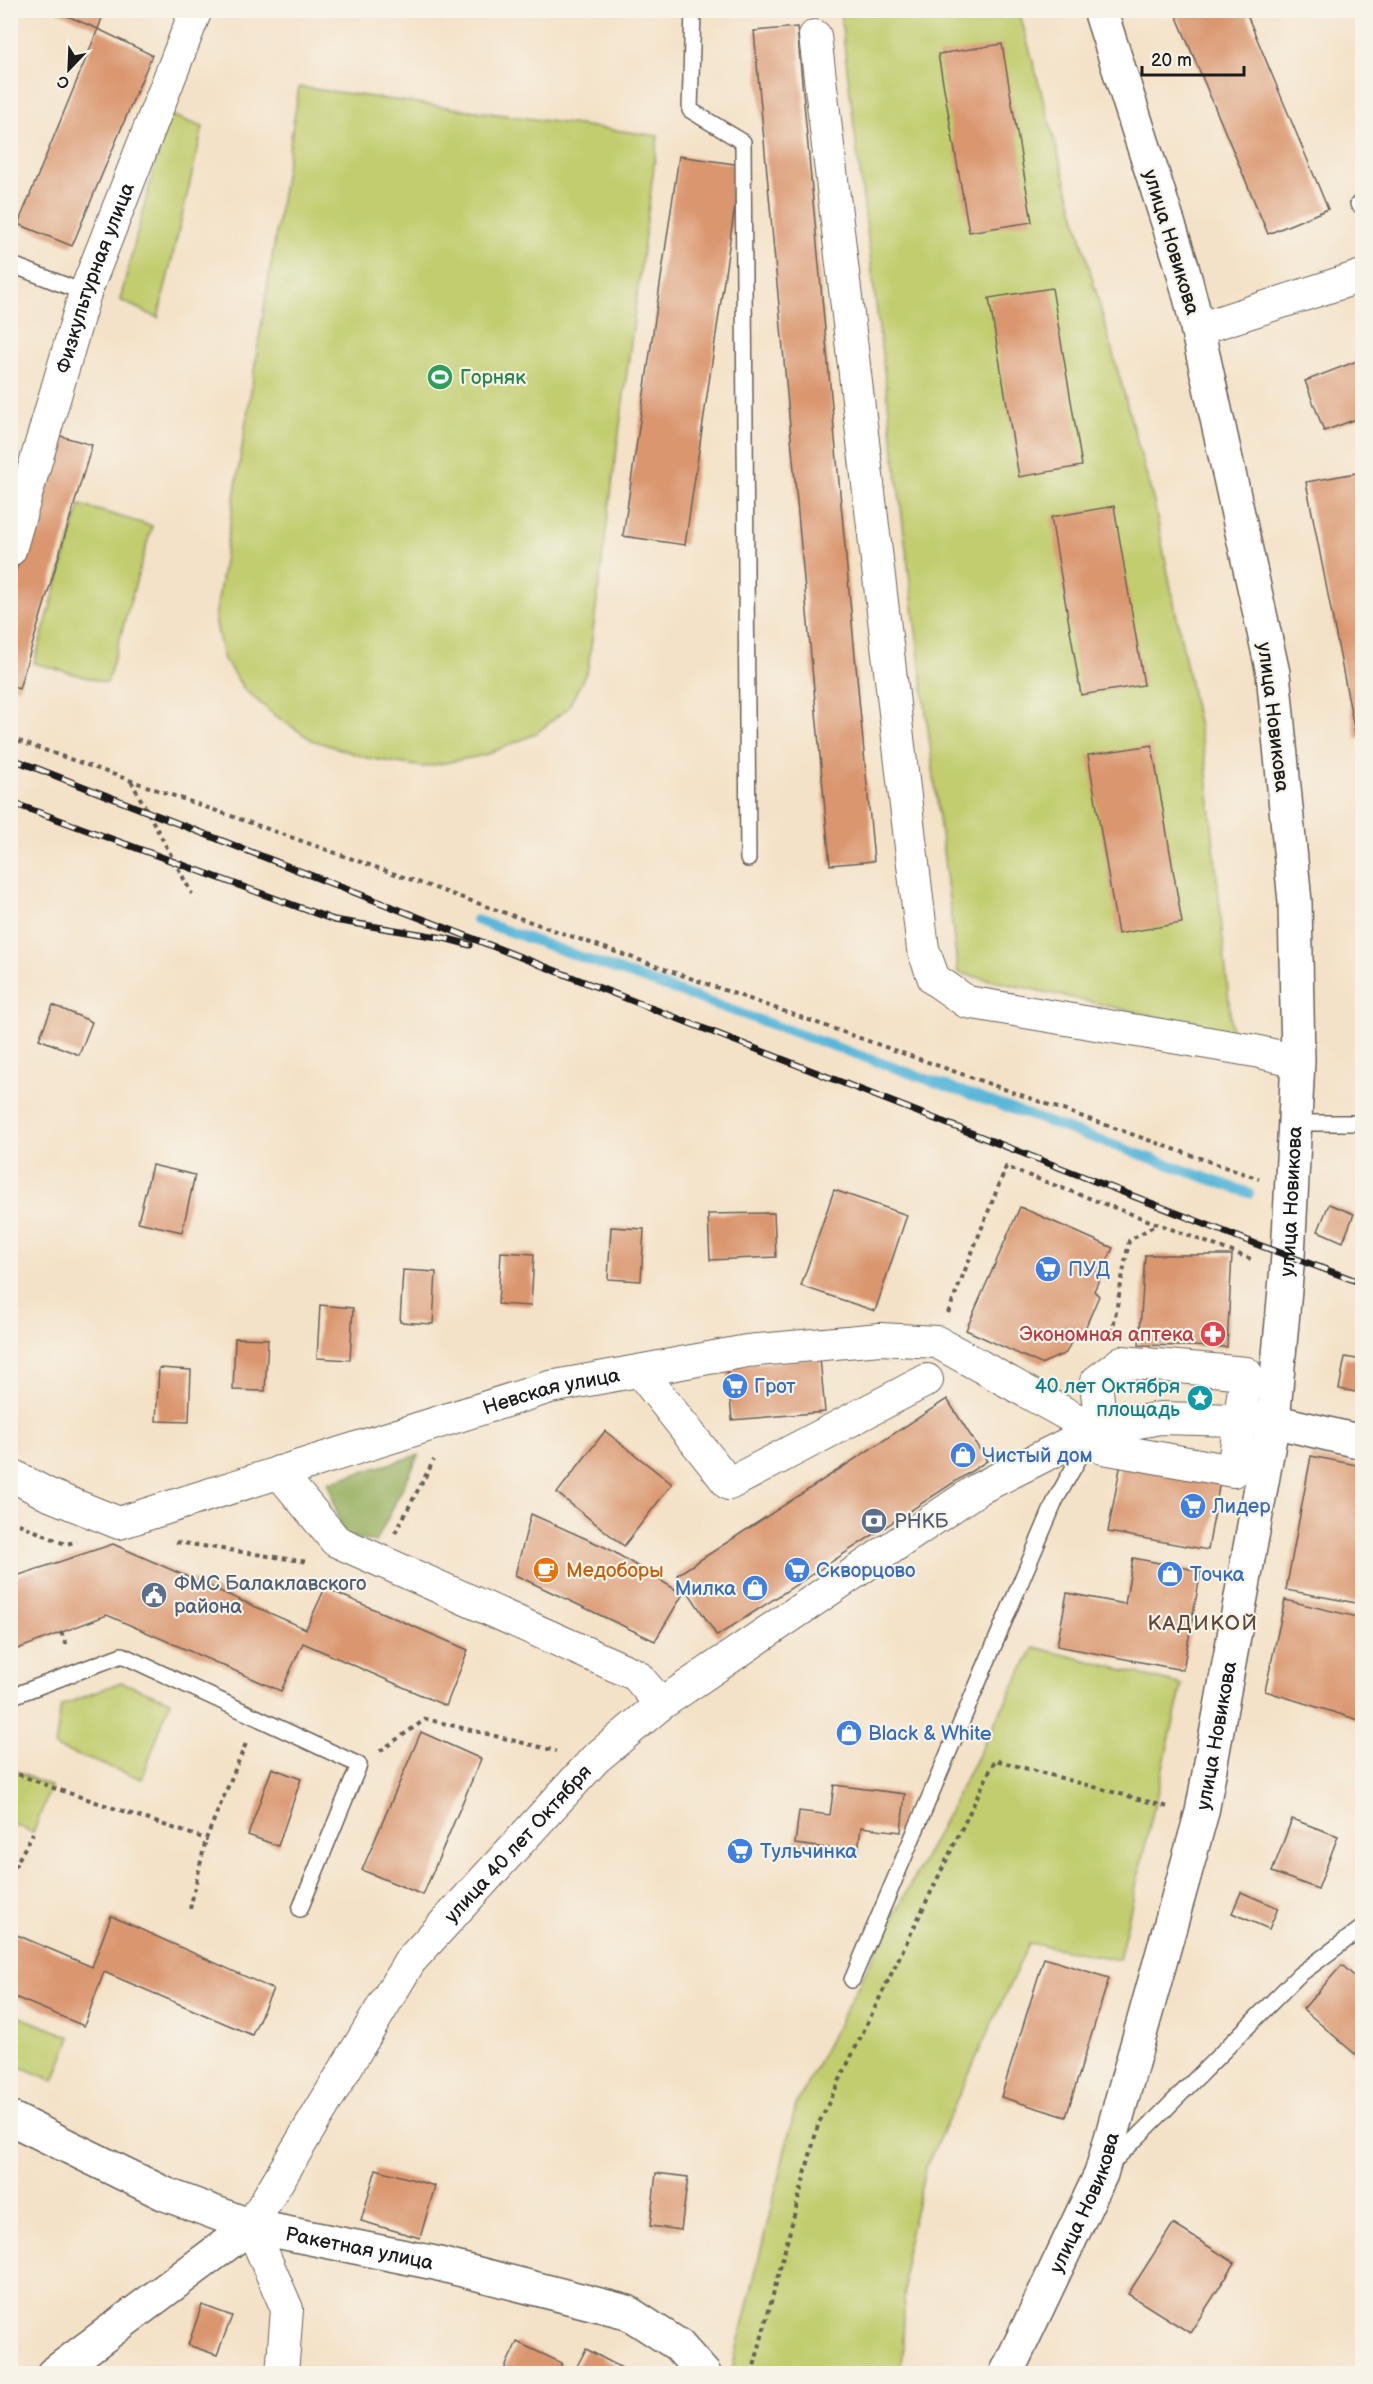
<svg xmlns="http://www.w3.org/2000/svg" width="1373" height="2384" font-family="'Balsamiq Sans',sans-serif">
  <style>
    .green { fill: #c1cd6e; stroke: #6e7445; stroke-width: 1.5 }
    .forest { fill: #98b061; stroke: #5a663e; stroke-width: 1.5 }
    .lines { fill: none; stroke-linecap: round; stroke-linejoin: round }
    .stream { stroke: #5ab7d9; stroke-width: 10 }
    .building { fill: #da966e }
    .lane-casing { stroke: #686158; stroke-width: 18 }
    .street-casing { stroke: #686158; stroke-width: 34 }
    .secondary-casing { stroke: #686158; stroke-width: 36 }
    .path { stroke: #686158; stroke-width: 4; stroke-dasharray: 4.5 4.5; stroke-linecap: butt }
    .lane { stroke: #fff; stroke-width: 15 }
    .street { stroke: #fff; stroke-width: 32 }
    .secondary { stroke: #fff; stroke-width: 33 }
    .rail-casing { stroke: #1c1c1c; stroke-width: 7 }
    .rail { stroke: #f7f3e8; stroke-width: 4.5; stroke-dasharray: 14; stroke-linecap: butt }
    .labels { text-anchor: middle; stroke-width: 4.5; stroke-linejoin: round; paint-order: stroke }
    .street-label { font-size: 20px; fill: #1c1c1c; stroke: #f7f3e8 }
    .leisure-label { font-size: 20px; fill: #27864d; stroke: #f7f3e8; text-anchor: start }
    .shop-label { font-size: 20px; fill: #366cbe; stroke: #f7f3e8; text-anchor: start }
    .health-label { font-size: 20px; fill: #be3a42; stroke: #f7f3e8; text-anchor: end }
    .culture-label { font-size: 20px; fill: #0d838f; stroke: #f7f3e8; text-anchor: end }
    .service-label { font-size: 20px; fill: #4e5e75; stroke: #f7f3e8; text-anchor: start }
    .food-label { font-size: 20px; fill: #c56008; stroke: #f7f3e8; text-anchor: start }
    .neighbourhood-label { font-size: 21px; letter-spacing: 1.5px; fill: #5e4739; stroke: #f7f3e8 }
  </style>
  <rect width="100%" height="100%" fill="#f7f3e8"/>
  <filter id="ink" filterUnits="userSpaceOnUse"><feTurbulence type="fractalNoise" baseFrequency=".0167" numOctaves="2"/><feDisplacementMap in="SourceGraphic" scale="12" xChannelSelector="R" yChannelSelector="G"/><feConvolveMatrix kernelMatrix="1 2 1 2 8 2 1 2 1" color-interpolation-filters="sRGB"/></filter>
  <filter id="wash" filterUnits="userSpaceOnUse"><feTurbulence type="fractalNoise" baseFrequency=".008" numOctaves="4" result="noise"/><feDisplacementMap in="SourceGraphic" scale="24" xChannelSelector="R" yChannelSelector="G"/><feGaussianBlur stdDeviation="1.35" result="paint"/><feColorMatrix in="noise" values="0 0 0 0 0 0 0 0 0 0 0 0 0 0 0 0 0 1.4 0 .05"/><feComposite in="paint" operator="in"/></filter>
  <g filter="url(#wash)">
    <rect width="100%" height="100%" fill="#f4e2c8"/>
    <!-- green -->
    <g class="green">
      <polygon points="840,11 1019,11 1154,503 1206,763 1232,1033 958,973"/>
      <polygon points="299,87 658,136 588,669 568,708 535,734 485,755 424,767 367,758 312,740 274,715 244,689 223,658 215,618"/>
      <polygon points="168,114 203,127 158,318 120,300"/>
      <polygon points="80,505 152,526 107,683 34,663"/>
      <polygon points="1034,1647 1182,1685 1119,1960 1029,1943 926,2167 906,2248 902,2373 731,2373 796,2105"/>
      <polygon points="121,1682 170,1701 142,1779 55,1747 61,1706"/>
      <polygon points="11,1769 51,1787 33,1833 11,1823"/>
      <polygon points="10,2013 71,2037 54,2081 11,2063"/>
    </g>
    <!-- forest -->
    <polygon class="forest" points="419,1455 376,1542 344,1536 328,1482"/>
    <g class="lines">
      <!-- stream -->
      <polyline class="stream" points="476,920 1249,1193"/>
    </g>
    <g id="blocks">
      <!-- building -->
      <g class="building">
        <polygon points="53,10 105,10 98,29"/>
        <polygon points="1174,10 1245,10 1328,209 1268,234"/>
        <polygon points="797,27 874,861 830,865 754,31"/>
        <polygon points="98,29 152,55 72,246 18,224"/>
        <polygon points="1002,44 1032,222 969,232 938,54"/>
        <polygon points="679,156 741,165 685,545 623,536"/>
        <polygon points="1052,288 1082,466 1019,477 989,298"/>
        <polygon points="1362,359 1362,417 1324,431 1305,381"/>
        <polygon points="57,435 92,445 19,689 10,686 10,591"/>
        <polygon points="1362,472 1362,737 1356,738 1306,482"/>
        <polygon points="1114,506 1144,685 1081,695 1051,517"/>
        <polygon points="1152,745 1182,923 1118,934 1088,755"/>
        <polygon points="53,1005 92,1022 79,1055 39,1039"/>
        <polygon points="152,1165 195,1175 182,1232 138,1222"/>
        <polygon points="834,1190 907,1215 875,1311 801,1286"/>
        <polygon points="1329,1204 1354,1214 1343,1242 1318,1231"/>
        <polygon points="1020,1207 1113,1248 1094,1291 1099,1296 1080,1340 1073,1338 1066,1353 1041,1364 966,1330"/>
        <polygon points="774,1213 776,1257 710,1260 708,1214"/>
        <polygon points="611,1227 644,1229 641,1281 608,1279"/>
        <polygon points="501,1252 534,1254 531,1306 498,1304"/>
        <polygon points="1145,1255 1232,1255 1227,1347 1139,1345"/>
        <polygon points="403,1270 436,1272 433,1324 400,1322"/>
        <polygon points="320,1305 353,1308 350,1360 317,1358"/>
        <polygon points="235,1338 268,1339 265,1391 233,1390"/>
        <polygon points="1345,1357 1362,1360 1362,1393 1339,1389"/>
        <polygon points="820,1358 825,1412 732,1420 727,1366"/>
        <polygon points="159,1368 191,1370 189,1422 156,1421"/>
        <polygon points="947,1399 987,1461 717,1636 677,1575"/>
        <polygon points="605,1431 672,1484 624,1546 557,1493"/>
        <polygon points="1311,1456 1362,1466 1362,1604 1286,1590"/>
        <polygon points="1121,1463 1220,1481 1208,1550 1108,1532"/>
        <polygon points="531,1514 609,1549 683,1594 655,1641 515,1575"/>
        <polygon points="113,1544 306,1629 325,1588 468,1650 446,1706 303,1643 281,1691 107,1615 10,1652 10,1578"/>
        <polygon points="1133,1558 1201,1571 1183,1670 1057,1646 1067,1593 1125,1604"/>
        <polygon points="1285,1600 1362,1618 1362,1721 1265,1691"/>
        <polygon points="421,1732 481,1759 423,1895 362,1870"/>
        <polygon points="272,1768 301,1779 278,1846 248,1835"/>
        <polygon points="834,1785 905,1794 901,1832 861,1827 858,1852 795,1844 799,1811 830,1815"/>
        <polygon points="1292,1819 1338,1836 1318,1889 1272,1872"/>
        <polygon points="1241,1892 1278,1908 1269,1929 1232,1913"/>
        <polygon points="111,1916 273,1989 252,2035 104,1972 84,2026 10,1995 10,1932 92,1967"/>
        <polygon points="1044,1958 1109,1978 1066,2117 1001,2097"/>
        <polygon points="1342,1965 1362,1983 1362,2046 1355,2054 1303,2009"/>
        <polygon points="376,2169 435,2186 420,2238 361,2221"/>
        <polygon points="656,2173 688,2177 681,2230 650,2226"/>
        <polygon points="1173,2224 1235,2263 1190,2333 1128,2294"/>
        <polygon points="202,2305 232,2316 217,2355 188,2345"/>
        <polygon points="517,2342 562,2363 557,2374 502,2374"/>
        <polygon points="586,2349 633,2374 573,2374"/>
      </g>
    </g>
  </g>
  <g filter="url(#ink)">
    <use href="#blocks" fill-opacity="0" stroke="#686158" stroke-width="1.5"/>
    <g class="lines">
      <defs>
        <g id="lane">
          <polyline points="693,10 690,110 743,142 748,859"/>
          <polyline points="1358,204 1362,200"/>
          <polyline points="10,264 85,293"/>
          <polyline points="1295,1123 1362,1123"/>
          <polyline points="10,1697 122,1655 359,1765 300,1909"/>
          <polyline points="852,1980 1056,1499 1091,1437"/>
          <polyline points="1112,2163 1299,1975 1362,1928"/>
        </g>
        <g id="street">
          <polyline points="815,36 923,949 934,979 967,1002 1255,1051 1298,1061"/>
          <polyline points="1198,329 1362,276"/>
          <path id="s1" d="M10,550l75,-257 111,-283"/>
          <polygon points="1122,1362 1246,1373 1233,1471 1103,1448 1096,1382"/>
          <polyline points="640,1371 729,1484 927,1380"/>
          <polyline points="279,1472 336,1541 636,1675 661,1704"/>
          <path id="s2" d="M10,1474l37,20 72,29 431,-136 197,-36 133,-12 57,3 158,88"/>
          <path id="s3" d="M282,2374l5,-65 -36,-83 159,-265 185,-202 66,-55 317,-215 117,-59 65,-12 113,3"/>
        </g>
        <g id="secondary">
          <polyline points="1273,1421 1362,1442"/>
          <path id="s4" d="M10,2118l155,76 86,32 184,37 192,49 51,33 26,29"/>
          <polyline points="53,2374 251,2226"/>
          <path id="s5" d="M1006,2374l95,-200 101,-362 71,-391 15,-165 10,-195 -3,-159 -22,-229 -81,-368 -11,-42 -81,-253"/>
        </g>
      </defs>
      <!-- lane casing -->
      <use href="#lane" class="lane-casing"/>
      <!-- street casing -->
      <use href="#street" class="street-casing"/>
      <!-- secondary casing -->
      <use href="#secondary" class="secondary-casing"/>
      <!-- path -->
      <g class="path">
        <polyline points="10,738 1259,1179"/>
        <polyline points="131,781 192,894"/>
        <polyline points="948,1313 1006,1167 1254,1260"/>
        <polyline points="1112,1333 1129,1241 1155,1225"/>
        <polyline points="10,1520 65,1544 77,1542"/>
        <polyline points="395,1533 434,1460"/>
        <polyline points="176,1542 308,1562"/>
        <polyline points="61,1632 68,1648"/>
        <polyline points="380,1751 426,1719 556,1751"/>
        <polyline points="10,1771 51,1787 206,1839 247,1741"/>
        <polyline points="10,1875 33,1833"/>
        <polyline points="190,1909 206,1839"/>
        <polyline points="752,2374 818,2125 995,1760 1168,1807"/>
      </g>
      <!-- lane -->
      <use href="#lane" class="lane"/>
      <!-- street -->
      <use href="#street" class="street"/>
      <!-- secondary -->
      <use href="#secondary" class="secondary"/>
      <defs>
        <g id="rail">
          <polyline points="10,758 1256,1244 1362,1283"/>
          <polyline points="10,802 334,920 444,938 470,945"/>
        </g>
      </defs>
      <!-- rail casing -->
      <use href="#rail" class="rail-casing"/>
      <!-- rail -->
      <use href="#rail" class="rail"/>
    </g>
  </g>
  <!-- icons -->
  <defs>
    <symbol id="stadium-disc" viewBox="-11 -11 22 22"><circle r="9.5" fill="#2e9e5b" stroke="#f7f3e8"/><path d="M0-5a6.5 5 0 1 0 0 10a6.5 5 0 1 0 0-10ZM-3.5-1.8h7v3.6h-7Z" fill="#fff"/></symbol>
    <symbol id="supermarket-disc" viewBox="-11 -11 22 22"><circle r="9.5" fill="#3f7fe0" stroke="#f7f3e8"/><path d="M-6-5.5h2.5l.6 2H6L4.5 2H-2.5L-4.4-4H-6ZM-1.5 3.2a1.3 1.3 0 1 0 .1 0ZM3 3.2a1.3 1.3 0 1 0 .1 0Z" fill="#fff"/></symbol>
    <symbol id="pharmacy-disc" viewBox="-11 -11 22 22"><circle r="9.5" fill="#e0444e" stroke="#f7f3e8"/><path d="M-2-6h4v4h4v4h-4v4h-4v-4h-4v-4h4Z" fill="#fff"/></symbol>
    <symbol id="sight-disc" viewBox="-11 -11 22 22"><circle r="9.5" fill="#0f9aa8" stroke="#f7f3e8"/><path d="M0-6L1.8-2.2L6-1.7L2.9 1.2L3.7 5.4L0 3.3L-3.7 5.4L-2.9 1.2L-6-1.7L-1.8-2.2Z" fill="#fff"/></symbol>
    <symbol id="shop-disc" viewBox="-11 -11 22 22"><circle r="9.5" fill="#3f7fe0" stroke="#f7f3e8"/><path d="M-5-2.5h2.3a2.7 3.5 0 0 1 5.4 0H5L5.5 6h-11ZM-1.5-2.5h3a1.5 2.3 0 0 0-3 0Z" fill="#fff"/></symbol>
    <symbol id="bank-disc" viewBox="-11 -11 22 22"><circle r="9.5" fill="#5c6f8a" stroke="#f7f3e8"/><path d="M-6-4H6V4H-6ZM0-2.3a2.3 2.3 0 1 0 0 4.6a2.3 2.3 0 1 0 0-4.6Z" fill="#fff"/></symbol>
    <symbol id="cafe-disc" viewBox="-11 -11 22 22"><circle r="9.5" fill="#e8710a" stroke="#f7f3e8"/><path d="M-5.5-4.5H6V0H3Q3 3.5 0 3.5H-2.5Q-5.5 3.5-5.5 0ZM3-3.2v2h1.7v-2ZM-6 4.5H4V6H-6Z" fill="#fff"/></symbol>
    <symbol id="civic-disc" viewBox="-11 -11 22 22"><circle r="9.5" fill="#5c6f8a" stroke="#f7f3e8"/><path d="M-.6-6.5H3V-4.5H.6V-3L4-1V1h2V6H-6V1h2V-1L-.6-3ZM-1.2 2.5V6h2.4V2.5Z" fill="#fff"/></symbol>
  </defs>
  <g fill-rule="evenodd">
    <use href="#stadium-disc" x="425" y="362" width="30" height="30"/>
    <use href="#supermarket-disc" x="1033" y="1254" width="30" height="30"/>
    <use href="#pharmacy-disc" x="1198" y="1319" width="30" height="30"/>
    <use href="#supermarket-disc" x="720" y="1371" width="30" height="30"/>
    <use href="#sight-disc" x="1185" y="1383" width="30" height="30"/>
    <use href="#shop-disc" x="948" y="1440" width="30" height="30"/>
    <use href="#supermarket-disc" x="1178" y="1491" width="30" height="30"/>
    <use href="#bank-disc" x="859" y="1506" width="30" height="30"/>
    <use href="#cafe-disc" x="531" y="1555" width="30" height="30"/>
    <use href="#supermarket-disc" x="782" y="1555" width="30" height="30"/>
    <use href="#shop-disc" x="1155" y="1559" width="30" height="30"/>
    <use href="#shop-disc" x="740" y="1573" width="30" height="30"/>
    <use href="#civic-disc" x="139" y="1580" width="30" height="30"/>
    <use href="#shop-disc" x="834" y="1718" width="30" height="30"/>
    <use href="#supermarket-disc" x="725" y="1836" width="30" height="30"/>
  </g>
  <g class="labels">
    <!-- street labels -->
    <g class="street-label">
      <text transform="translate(1172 242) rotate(73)" y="7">улица Новикова</text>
      <text dy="7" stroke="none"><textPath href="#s1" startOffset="285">Физкультурная улица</textPath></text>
      <text transform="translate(1274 717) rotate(83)" y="7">улица Новикова</text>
      <text dy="7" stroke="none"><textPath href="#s5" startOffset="1215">улица Новикова</textPath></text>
      <text dy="7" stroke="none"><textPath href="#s2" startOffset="572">Невская улица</textPath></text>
      <text dy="7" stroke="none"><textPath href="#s5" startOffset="675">улица Новикова</textPath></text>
      <text dy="7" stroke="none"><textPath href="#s3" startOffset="624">улица 40 лет Октября</textPath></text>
      <text dy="7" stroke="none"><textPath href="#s5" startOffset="189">улица Новикова</textPath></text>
      <text dy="7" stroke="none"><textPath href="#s4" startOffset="375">Ракетная улица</textPath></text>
    </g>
    <!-- leisure labels -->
    <g class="leisure-label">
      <text x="460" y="384">Горняк</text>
    </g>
    <!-- shop labels -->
    <g class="shop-label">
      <text x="1068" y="1276">ПУД</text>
      <text x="754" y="1393">Грот</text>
      <text x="982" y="1462">Чистый дом</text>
      <text x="1212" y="1513">Лидер</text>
      <text x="816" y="1577">Скворцово</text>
      <text x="1190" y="1581">Точка</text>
      <text x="736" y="1595" text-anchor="end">Милка</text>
      <text x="868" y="1740">Black &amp; White</text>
      <text x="760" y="1858">Тульчинка</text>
    </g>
    <!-- health labels -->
    <g class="health-label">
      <text x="1194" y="1341">Экономная аптека</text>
    </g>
    <!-- culture labels -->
    <g class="culture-label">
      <text x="1180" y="1393">40 лет Октября<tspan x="1180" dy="23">площадь</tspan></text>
    </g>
    <!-- service labels -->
    <g class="service-label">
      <text x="894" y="1528">РНКБ</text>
      <text x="174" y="1590">ФМС Балаклавского<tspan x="174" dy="23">района</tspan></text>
    </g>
    <!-- food labels -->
    <g class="food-label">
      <text x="566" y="1577">Медоборы</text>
    </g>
    <!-- neighbourhood labels -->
    <g class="neighbourhood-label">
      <text x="1203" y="1630">КАДИКОЙ</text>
    </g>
  </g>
  <!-- margin -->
  <rect width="1373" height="2384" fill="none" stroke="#f7f3e8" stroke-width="36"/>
  <!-- north arrow -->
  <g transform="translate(69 69) rotate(203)" stroke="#f7f3e8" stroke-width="4.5" paint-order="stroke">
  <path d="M0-4.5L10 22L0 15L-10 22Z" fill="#1c1c1c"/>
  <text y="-9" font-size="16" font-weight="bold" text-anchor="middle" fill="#1c1c1c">С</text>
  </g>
  <!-- scale -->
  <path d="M1142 66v9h102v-9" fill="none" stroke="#1c1c1c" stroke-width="3"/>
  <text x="1151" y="66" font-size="18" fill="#1c1c1c" stroke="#f7f3e8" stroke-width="4.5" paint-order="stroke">20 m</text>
</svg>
